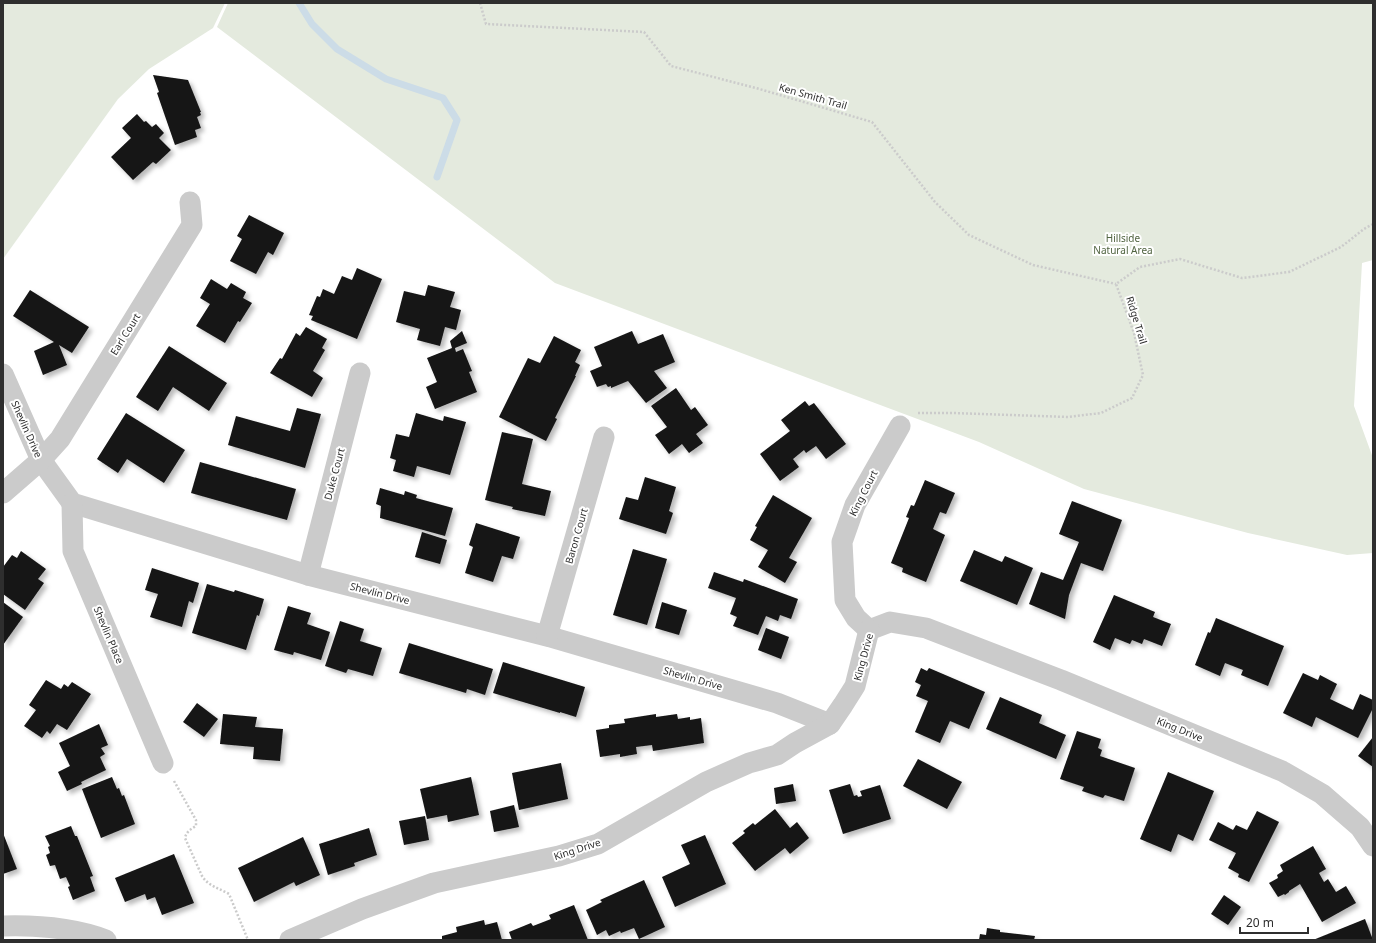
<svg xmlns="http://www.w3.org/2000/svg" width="1376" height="943" font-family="'Noto Sans',sans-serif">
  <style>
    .green { fill: #e4eade }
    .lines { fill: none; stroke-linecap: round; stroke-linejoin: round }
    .stream { stroke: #ccdce7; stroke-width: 7 }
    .building { fill: #151515; filter: url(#shadow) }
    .path { stroke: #cbcbcb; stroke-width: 2.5; stroke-dasharray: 2 2; stroke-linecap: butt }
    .street { stroke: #cbcbcb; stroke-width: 21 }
    .labels { text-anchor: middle; stroke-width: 4; stroke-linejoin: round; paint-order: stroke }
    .street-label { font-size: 10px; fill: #2e2e2e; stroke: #fff }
    .park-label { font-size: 10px; fill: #516441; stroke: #fff }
  </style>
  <defs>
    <filter id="shadow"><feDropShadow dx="3.5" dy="3.5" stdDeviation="2" flood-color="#0004"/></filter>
  </defs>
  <rect width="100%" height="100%" fill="#fff"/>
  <!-- green -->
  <g class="green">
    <polygon points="3,3 225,3 213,28 149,69 118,99 3,259"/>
    <polygon points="228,3 1373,3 1373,260 1362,263 1354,406 1373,458 1373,553 1347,555 1248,533 1084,489 979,442 555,283 217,27"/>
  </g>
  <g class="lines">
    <!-- stream -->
    <polyline class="stream" points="299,3 312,24 337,49 386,79 443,98 457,120 437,177"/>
  </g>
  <!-- building -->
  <g class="building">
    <polygon points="153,75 188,80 201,112 200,112 201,115 197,117 201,128 195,130 197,137 175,145 157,93 159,92"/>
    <polygon points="137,114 144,122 146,121 152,127 156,124 164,133 159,138 171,150 156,164 153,162 133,180 111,157 131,138 122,128"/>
    <polygon points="249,215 284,233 273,255 268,252 256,274 230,261 242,239 237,236"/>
    <polygon points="357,268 382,279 357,339 311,320 313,316 309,315 317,296 320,297 323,289 334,294 342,276 352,280"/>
    <polygon points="211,279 227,289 231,283 246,292 243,298 252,303 240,322 238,321 225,343 196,326 210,304 200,298"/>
    <polygon points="428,285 455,292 450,307 461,310 456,330 445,327 440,346 417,340 420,329 396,322 404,291 425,296"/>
    <polygon points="30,290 89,327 72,353 59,345 67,365 43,375 34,351 54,342 13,316"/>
    <polygon points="306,327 327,339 322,348 325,350 313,371 323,378 312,397 270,373 280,358 282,359 296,333 300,336"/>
    <polygon points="462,331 467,343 455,348 456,352 463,349 472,371 469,372 477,392 435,409 426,387 437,382 427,358 452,348 450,341"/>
    <polygon points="632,331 638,344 663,334 675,362 654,371 667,388 646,403 628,381 611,388 611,386 608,387 606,384 597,387 590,371 602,366 594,347"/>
    <polygon points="554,336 581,350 575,362 580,365 575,376 576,376 555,418 557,419 546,441 499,417 528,358 540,363"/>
    <polygon points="169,346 227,383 209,411 173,387 158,411 136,397"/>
    <polygon points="676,388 691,410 695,407 708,425 696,434 703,443 689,453 682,444 669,454 655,435 667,427 651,406"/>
    <polygon points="805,401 809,406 814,403 846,444 826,459 816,446 806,453 804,450 793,459 799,467 780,481 760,454 790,431 781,420"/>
    <polygon points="297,408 321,414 305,468 228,445 236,416 290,431"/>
    <polygon points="126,413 185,450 164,483 127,459 118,473 97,459"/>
    <polygon points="416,413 443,421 444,416 466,422 450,475 417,466 414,477 393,471 396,460 390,458 396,434 409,437"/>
    <polygon points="502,432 533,439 522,484 551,491 545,516 512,509 513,507 485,500"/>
    <polygon points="200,462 296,489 287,520 191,493"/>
    <polygon points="645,477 676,487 669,511 673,513 666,534 619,519 626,497 638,500"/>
    <polygon points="925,480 955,493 946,514 940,512 933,529 945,535 926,582 902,572 903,568 891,563 909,518 906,517 911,505 914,506"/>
    <polygon points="380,488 404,495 405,491 417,495 416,498 453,508 445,536 380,518 381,506 376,504"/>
    <polygon points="773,495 812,518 789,558 797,562 785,583 758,567 768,550 750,540 757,527 755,526"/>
    <polygon points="1072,501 1122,520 1103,571 1081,563 1069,595 1065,619 1029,604 1041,572 1063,580 1079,542 1059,534"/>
    <polygon points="476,523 520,537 513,559 502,556 493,582 465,573 473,547 469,545"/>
    <polygon points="422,532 447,540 440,564 415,557"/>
    <polygon points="633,549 667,559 647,625 613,615"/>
    <polygon points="974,550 1002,562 1005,556 1033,568 1017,605 960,581"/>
    <polygon points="21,551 46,569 38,579 44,583 25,610 3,594 3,567 12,555 17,558"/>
    <polygon points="152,568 199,583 193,603 189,601 182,627 150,617 158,594 145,590"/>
    <polygon points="714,572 743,582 744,579 798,599 791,619 780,615 778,621 766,616 758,635 733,626 737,617 730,614 736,598 708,588"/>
    <polygon points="207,584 234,592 235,590 264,599 259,616 257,615 246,650 192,633"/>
    <polygon points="1114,595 1155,612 1153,617 1171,624 1162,646 1144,639 1142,644 1132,640 1130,644 1115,638 1110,650 1093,642"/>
    <polygon points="3,602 23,617 3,645"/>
    <polygon points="662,602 687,610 679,635 655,628"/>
    <polygon points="288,606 311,613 307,624 330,632 321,660 294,652 293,655 274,650"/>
    <polygon points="1216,618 1284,646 1268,686 1241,675 1243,670 1225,663 1220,676 1195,665 1208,632 1210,633"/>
    <polygon points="340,621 364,629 360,641 382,648 373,676 348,669 346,673 325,666"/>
    <polygon points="766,628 789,637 781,659 758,650"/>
    <polygon points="409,643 493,669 485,695 467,689 466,693 399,673"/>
    <polygon points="503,662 585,687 576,717 560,712 560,713 493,693"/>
    <polygon points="921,668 927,671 929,668 985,692 969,729 950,721 940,743 915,732 928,701 916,696 921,685 915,682"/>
    <polygon points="1303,673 1318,680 1320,675 1337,684 1330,699 1353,710 1360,694 1373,700 1373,708 1358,738 1316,717 1312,727 1283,713"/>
    <polygon points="46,680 61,689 64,684 68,687 72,682 91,694 67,730 57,724 50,734 47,731 42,738 24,726 36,710 29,705"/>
    <polygon points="1000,697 1042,715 1039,723 1066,735 1056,759 986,729"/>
    <polygon points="197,703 218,719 204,737 183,722"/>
    <polygon points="223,714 257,717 255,727 283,729 280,761 253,759 254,747 220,744"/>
    <polygon points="656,714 656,717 677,714 678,719 690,717 690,720 701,718 704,743 653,751 652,745 636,747 637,754 620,757 620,754 600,757 596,730 609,728 609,725 625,723 624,719"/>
    <polygon points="99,724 108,745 101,748 105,754 100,757 106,770 81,782 82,784 67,791 58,772 70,766 59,743"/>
    <polygon points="1077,731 1101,739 1098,748 1102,750 1100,756 1135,768 1124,801 1105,795 1103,798 1082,791 1084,787 1060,779"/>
    <polygon points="1373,737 1373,767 1358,756"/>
    <polygon points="918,759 962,782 947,809 903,786"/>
    <polygon points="561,763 568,799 519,810 512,773"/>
    <polygon points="1168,772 1214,791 1193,841 1178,834 1171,852 1140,839"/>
    <polygon points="112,777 117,789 119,788 122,796 124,795 135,824 101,838 82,789"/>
    <polygon points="471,777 479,815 448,822 447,815 427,819 420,789"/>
    <polygon points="793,784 796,801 776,804 774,788"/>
    <polygon points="850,784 854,796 857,795 858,797 862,796 860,791 880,785 891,819 843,834 829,790"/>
    <polygon points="514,805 519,827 494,832 490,811"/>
    <polygon points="775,809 790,828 797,822 809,838 790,854 785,848 755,871 732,843 745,833 743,831 753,823 755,825"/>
    <polygon points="1257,811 1279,822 1249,882 1238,877 1239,874 1228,868 1236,853 1209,840 1218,822 1233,830 1236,825 1247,830"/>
    <polygon points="425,816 429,840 404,845 399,821"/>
    <polygon points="71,826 75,836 77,836 93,876 90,877 95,891 73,900 68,887 70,886 66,877 60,879 55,865 50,866 46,855 50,853 48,847 50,846 45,836"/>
    <polygon points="369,828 377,855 354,863 355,866 328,875 319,844"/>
    <polygon points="3,833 17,869 3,874"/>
    <polygon points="705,835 726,884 675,907 662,877 690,864 681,845"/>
    <polygon points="303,837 320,875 296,886 294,882 254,902 238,868"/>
    <polygon points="1313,846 1326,869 1319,873 1324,882 1328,879 1336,892 1346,886 1356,903 1322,922 1300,884 1289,891 1289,892 1285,895 1284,894 1278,897 1269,883 1278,878 1277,875 1283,871 1280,865"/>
    <polygon points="174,854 194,903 162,915 155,897 147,900 145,894 125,902 115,878"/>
    <polygon points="644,880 665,927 639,939 634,928 621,933 620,931 609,936 606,930 597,935 586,910 602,902 600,900"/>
    <polygon points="1224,895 1241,907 1228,925 1211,914"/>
    <polygon points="574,905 588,940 512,940 509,932 531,923 533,926 551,919 549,915"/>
    <polygon points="1365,919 1373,940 1313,940"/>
    <polygon points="484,920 485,925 497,922 502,940 442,940 442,936 457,932 456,927"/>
    <polygon points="987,928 1000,930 1000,932 1035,936 1034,940 979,940 980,934 986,935"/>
  </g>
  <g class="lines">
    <!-- path -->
    <g class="path">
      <polyline points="480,3 486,24 644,32 671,66 756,88 872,122 935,202 969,235 1033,265 1116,284"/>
      <polyline points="918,413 953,413 1068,417 1101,413 1132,398 1143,375 1134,333 1116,284 1140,267 1180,259 1242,278 1289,272 1341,247 1364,229 1373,224"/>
      <path d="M174,781l22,39v6c-5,3 -10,6 -11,12l17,38c6,10 17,12 27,18l19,46"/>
    </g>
    <!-- street -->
    <g class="street">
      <polyline points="3,374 41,460 72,503 308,575 547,636 777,703 830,724"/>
      <polyline points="3,493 41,460 60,439 192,225 190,202"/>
      <polyline points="72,503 73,551 163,763"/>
      <polyline points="308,575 360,373"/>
      <polyline points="869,630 890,622 926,628 1061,680 1282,771 1322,794 1360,827 1373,846"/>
      <polyline points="869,630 856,618 845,600 842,542 855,505 900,426"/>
      <polyline points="547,636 604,437"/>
      <path d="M3,926c34,-1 71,2 103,14"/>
      <polyline points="290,940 362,909 434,883 559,856 598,844 706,782 749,763 777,755 795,743 830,724 843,705 855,686 869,630"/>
    </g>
  </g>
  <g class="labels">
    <!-- street labels -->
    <g class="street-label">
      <text transform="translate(813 96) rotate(16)" y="4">Ken Smith Trail</text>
      <text transform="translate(1137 320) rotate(73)" y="4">Ridge Trail</text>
      <text transform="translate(125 334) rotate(-58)" y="4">Earl Court</text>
      <text transform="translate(27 429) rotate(66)" y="4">Shevlin Drive</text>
      <text transform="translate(334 474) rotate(-75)" y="4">Duke Court</text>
      <text transform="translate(863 493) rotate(-63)" y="4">King Court</text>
      <text transform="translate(576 536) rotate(-74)" y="4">Baron Court</text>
      <text transform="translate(380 593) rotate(14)" y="4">Shevlin Drive</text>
      <text transform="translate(109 635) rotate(67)" y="4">Shevlin Place</text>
      <text transform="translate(863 657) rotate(-75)" y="4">King Drive</text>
      <text transform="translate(693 678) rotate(16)" y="4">Shevlin Drive</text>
      <text transform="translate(1180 729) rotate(22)" y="4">King Drive</text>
      <text transform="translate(577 849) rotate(-18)" y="4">King Drive</text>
    </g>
    <!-- park labels -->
    <g class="park-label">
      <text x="1123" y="242">Hillside<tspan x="1123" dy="12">Natural Area</tspan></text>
    </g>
  </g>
  <!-- border -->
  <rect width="1376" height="943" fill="none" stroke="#2e2e2e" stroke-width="8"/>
  <!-- scale -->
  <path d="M1240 927v6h68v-6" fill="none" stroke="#2e2e2e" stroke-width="2"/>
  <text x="1246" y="927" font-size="12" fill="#2e2e2e" stroke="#ffffff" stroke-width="3" paint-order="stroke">20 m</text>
</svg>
